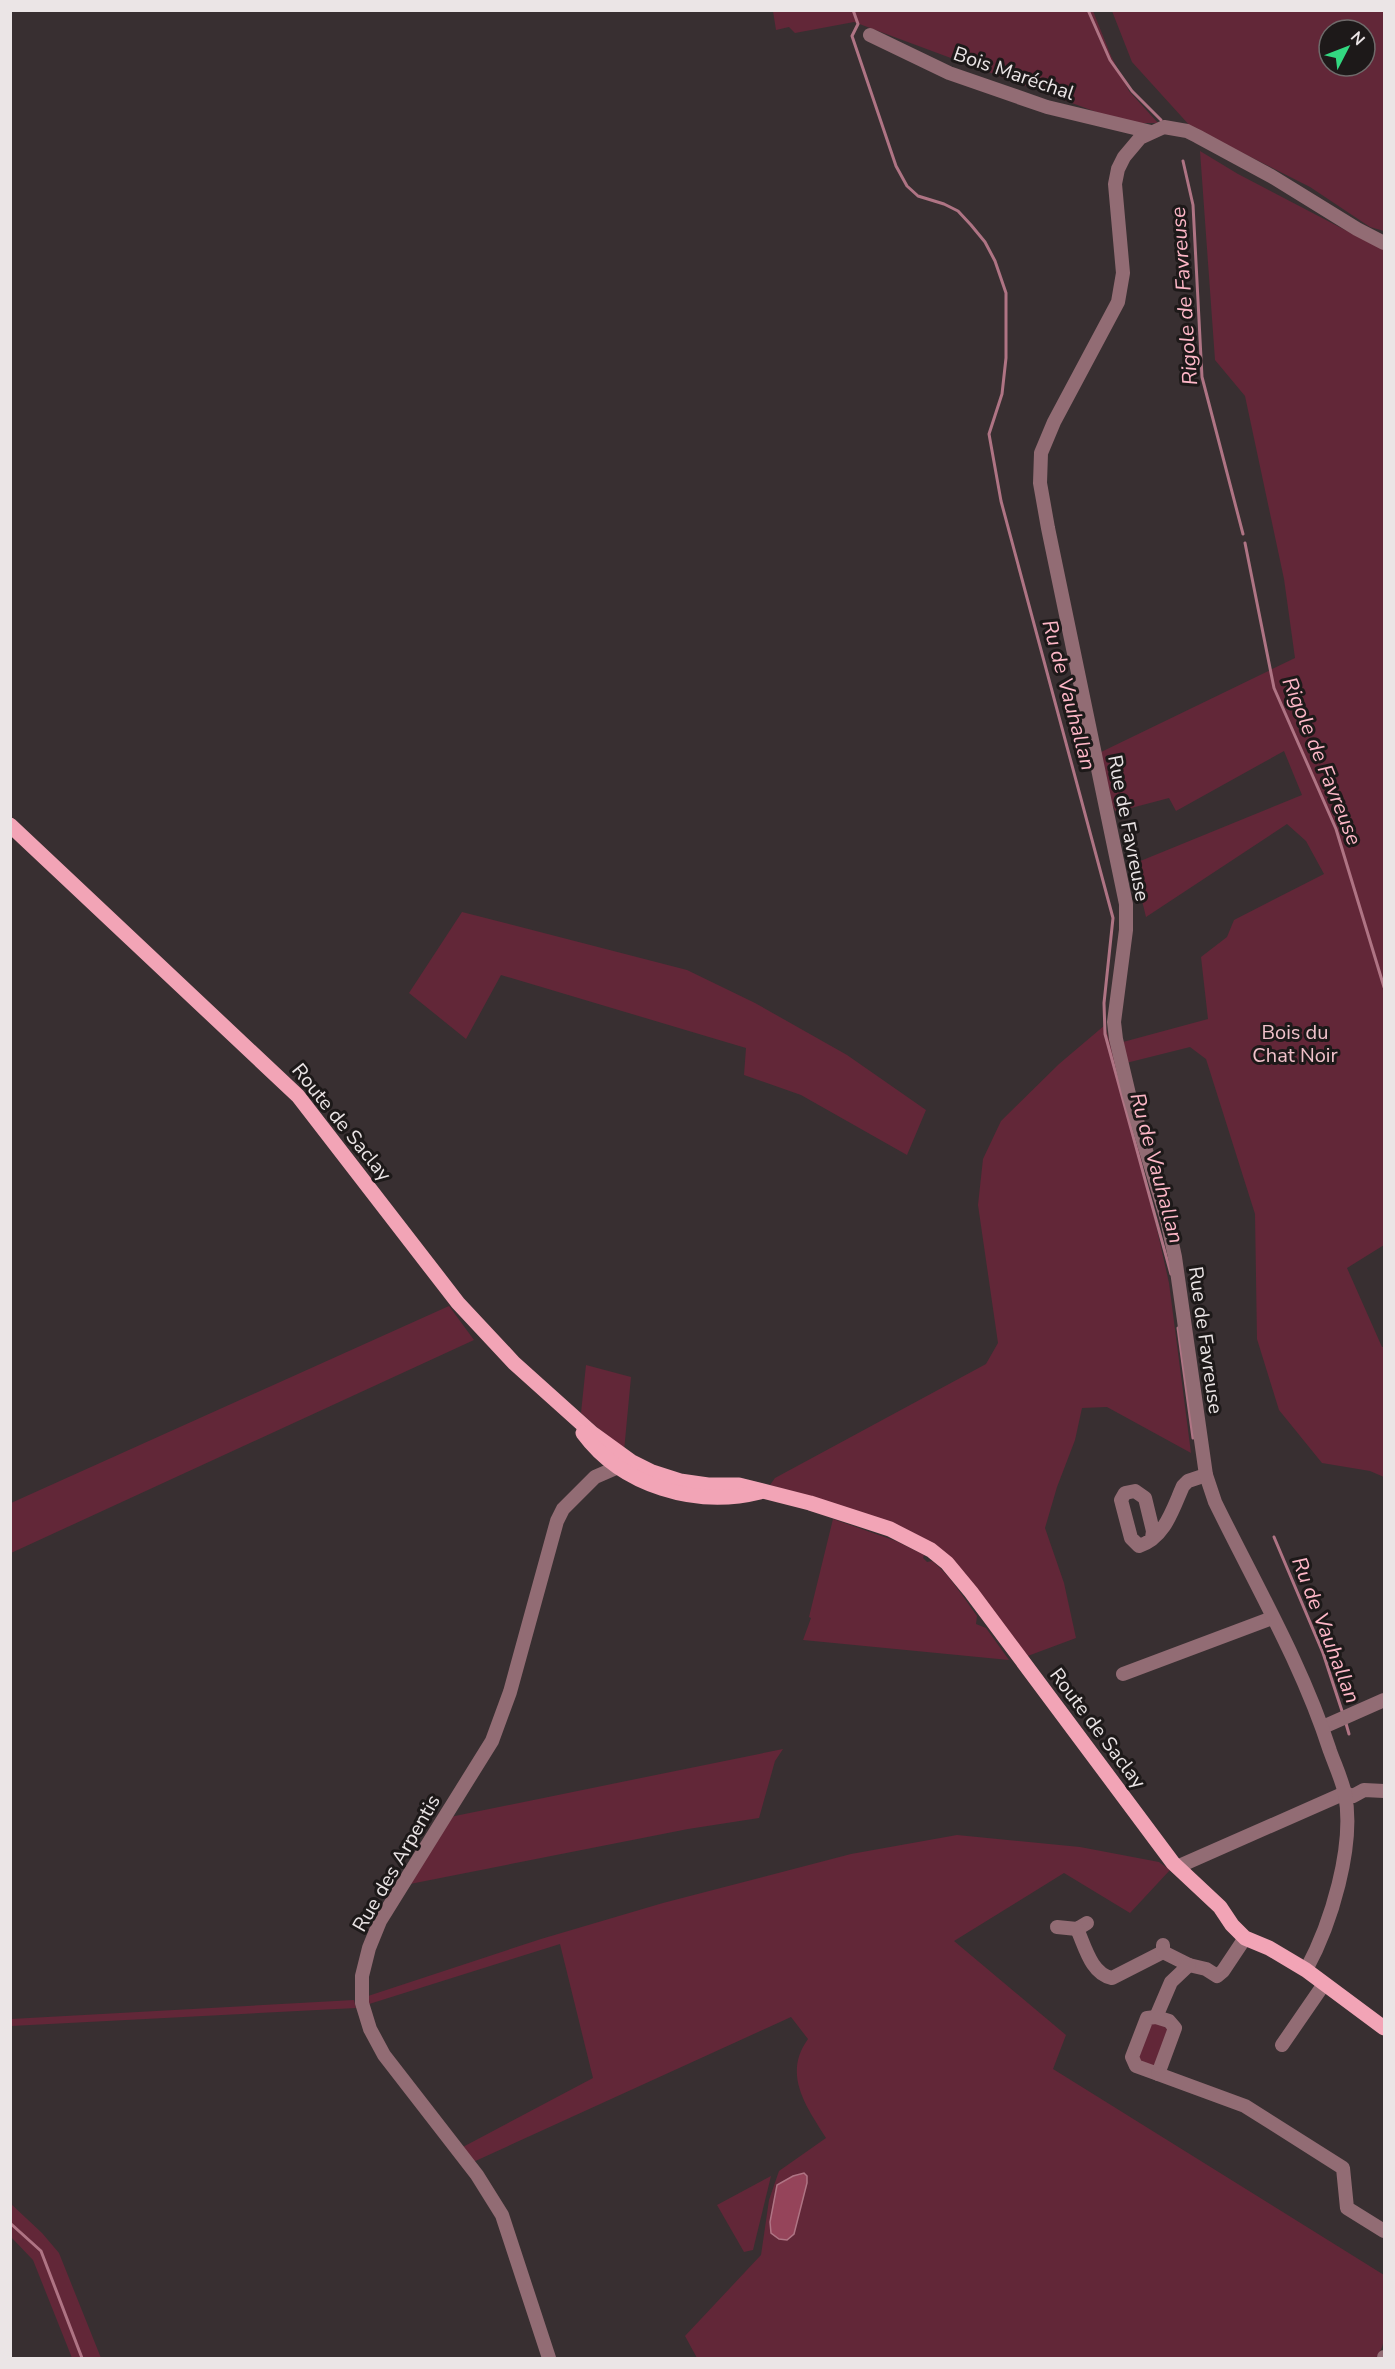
<svg xmlns="http://www.w3.org/2000/svg" width="1395" height="2369" font-family="'Nunito Sans',sans-serif">
  <style>
    .green { fill: #622738; fill-rule: evenodd }
    .water { fill: #95445a; stroke: #af7484; stroke-width: 1.5 }
    .lines { fill: none; stroke-linecap: round; stroke-linejoin: round }
    .stream { stroke: #af7484; stroke-width: 3 }
    .minor { stroke: #926c74; stroke-width: 14 }
    .major { stroke: #f2a4b6; stroke-width: 15 }
    .labels { text-anchor: middle; stroke-width: 6; stroke-linejoin: round; paint-order: stroke }
    .street-label { font-size: 20px; fill: #ebe5e6; stroke: #1d1919 }
    .park-label { font-size: 20px; fill: #f1c1ca; stroke: #1d1919 }
    .water-label { font-size: 21px; font-style: italic; fill: #feb7c7; stroke: #1d1919 }
  </style>
  <rect width="100%" height="100%" fill="#382f31"/>
  <!-- green -->
  <g class="green">
    <polygon points="773,11 1093,11 1111,56 1129,91 1158,123 1139,123 1115,119 854,22 795,33 789,27 776,30"/>
    <path d="M1112,11h272v220l-14,-4 -60,-40 -119,-60 -59,-65zM1329,30h36v36h-36z"/>
    <polygon points="1200,151 1238,174 1370,243 1384,247 1384,1245 1347,1268 1382,1347 1384,1347 1384,1477 1370,1471 1322,1463 1279,1410 1257,1339 1255,1214 1206,1059 1190,1047 1126,1063 1123,1042 1208,1019 1201,957 1227,937 1234,920 1324,874 1306,841 1287,824 1146,917 1133,864 1302,795 1284,751 1176,811 1169,798 1116,812 1109,799 1099,753 1295,658 1284,579 1245,396 1215,360"/>
    <polygon points="462,912 687,970 755,1003 847,1055 926,1110 907,1155 801,1095 744,1075 746,1048 501,975 466,1039 409,993"/>
    <polygon points="1105,1025 1139,1149 1169,1283 1191,1453 1107,1407 1082,1408 1075,1440 1057,1487 1045,1528 1064,1583 1076,1638 1025,1657 946,1565 827,1503 770,1485 775,1478 986,1364 998,1343 978,1205 983,1159 1001,1121 1059,1064"/>
    <polygon points="449,1306 474,1340 11,1553 11,1503"/>
    <polygon points="586,1365 631,1377 624,1451 581,1413"/>
    <path d="M833,1519l63,22 28,14 -1,3 4,4 5,-1c18,14 31,36 45,55l-1,8 10,4 23,32 -206,-20 8,-22 -2,-1z"/>
    <polygon points="783,1749 775,1761 759,1818 688,1829 410,1884 450,1817"/>
    <path d="M957,1835l123,12 79,15 11,8 -40,43 -66,-40 -110,68 112,94 -13,34 331,206c0,22 7,67 -8,83h-679l-12,-22 76,-81 8,-55 10,-29 47,-33c-19,-31 -44,-63 -18,-99l-17,-22 -320,146 -10,-15 132,-70 -33,-134 -194,61 2,-9 173,-57 122,-36 188,-49z"/>
    <polygon points="354,2000 356,2008 11,2026 11,2019"/>
    <polygon points="1150,2023 1161,2023 1170,2032 1154,2066 1138,2060"/>
    <polygon points="771,2176 753,2250 744,2252 717,2205"/>
    <polygon points="11,2204 42,2233 59,2253 101,2358 72,2358 33,2260 11,2237"/>
  </g>
  <!-- water -->
  <polygon class="water" points="804,2173 807,2176 807,2183 794,2234 787,2240 779,2239 771,2233 770,2222 777,2185 793,2176"/>
  <g class="lines">
    <!-- stream -->
    <g class="stream">
      <polyline points="853,10 858,24 852,36 896,166 907,186 918,196 944,204 958,211 971,225 985,242 995,261 1006,293 1006,358 1002,394 989,434 1001,501 1113,918 1104,1003 1105,1034 1171,1274"/>
      <polyline points="1088,10 1110,60 1132,91 1161,120"/>
      <polyline points="1183,161 1193,205 1202,377 1243,534"/>
      <polyline points="1245,543 1274,688 1336,829 1384,987"/>
      <polyline points="1178,1328 1193,1438"/>
      <polyline points="1274,1537 1323,1653 1343,1714"/>
      <polyline points="1345,1720 1349,1734"/>
      <polyline points="10,2223 41,2251 82,2358"/>
    </g>
    <!-- minor -->
    <g class="minor">
      <polyline points="870,35 949,73 1047,107 1151,132"/>
      <path d="M1152,1538l1,-7 -8,-33 -10,-7 -10,2 -4,7 10,38 8,8c26,-8 34,-38 44,-60l5,-5 18,-6"/>
      <polyline points="1123,1674 1272,1618"/>
      <polyline points="1323,1727 1384,1700"/>
      <polyline points="1177,1867 1345,1793 1353,1796 1364,1790 1384,1791"/>
      <polyline points="1057,1927 1077,1929 1087,1923"/>
      <path d="M1077,1929c8,17 14,45 35,49l51,-26"/>
      <polyline points="1163,1945 1163,1952 1189,1965 1206,1969 1217,1976 1223,1971 1245,1938"/>
      <path d="M1306,1970c25,-46 49,-124 39,-176 -3,-14 -10,-29 -15,-43 -28,-87 -75,-167 -115,-249l-9,-27 -31,-218 -8,-37 -38,-126 -13,-55 -2,-17 12,-92v-26l-78,-376 -8,-45 1,-30 13,-31 64,-120 5,-29 -8,-89 3,-15 6,-12 16,-19 24,-11 23,4 10,5 74,40 86,53 27,14"/>
      <polygon points="1156,2017 1169,2021 1175,2028 1158,2074 1136,2066 1132,2057 1147,2018"/>
      <polyline points="1156,2017 1171,1982 1189,1965"/>
      <polyline points="1282,2045 1324,1984"/>
      <polyline points="1158,2074 1245,2106 1343,2168 1347,2208 1384,2231"/>
      <polyline points="549,2358 502,2215 477,2175 384,2055 370,2029 362,2003 362,1976 369,1948 380,1921 492,1741 510,1692 557,1521 563,1509 595,1477 618,1467"/>
      <polyline points="1384,2358 1384,2357"/>
    </g>
    <!-- major -->
    <g class="major">
      <polyline points="10,825 298,1096 458,1303 514,1363 592,1433 632,1462 652,1472 680,1481 708,1485 739,1485 810,1503 890,1529 931,1550 947,1563 971,1592 1173,1863 1220,1907 1232,1925 1245,1938 1269,1948 1306,1970 1384,2028"/>
      <path d="M583,1433c39,53 113,75 177,59"/>
    </g>
  </g>
  <g class="labels">
    <!-- street labels -->
    <g class="street-label">
      <text transform="translate(1014 73) rotate(19)" y="7">Bois Maréchal</text>
      <text transform="translate(1129 828) rotate(79)" y="7">Rue de Favreuse</text>
      <text transform="translate(342 1122) rotate(51)" y="7">Route de Saclay</text>
      <text transform="translate(1206 1340) rotate(82)" y="7">Rue de Favreuse</text>
      <text transform="translate(1098 1728) rotate(53)" y="7">Route de Saclay</text>
      <text transform="translate(396 1863) rotate(-60)" y="7">Rue des Arpentis</text>
    </g>
    <!-- park labels -->
    <g class="park-label">
      <text x="1295" y="1039">Bois du<tspan x="1295" dy="23">Chat Noir</tspan></text>
    </g>
    <!-- water labels -->
    <g class="water-label">
      <text transform="translate(1184 296) rotate(-94)" y="7">Rigole de Favreuse</text>
      <text transform="translate(1069 695) rotate(75)" y="7">Ru de Vauhallan</text>
      <text transform="translate(1322 761) rotate(68)" y="7">Rigole de Favreuse</text>
      <text transform="translate(1157 1168) rotate(75)" y="7">Ru de Vauhallan</text>
      <text transform="translate(1326 1630) rotate(69)" y="7">Ru de Vauhallan</text>
    </g>
  </g>
  <!-- border -->
  <rect width="1395" height="2369" fill="none" stroke="#ebe5e6" stroke-width="24"/>
  <!-- north arrow -->
  <g transform="translate(1347 48) rotate(48)"><circle r="28" fill="#1d1919" stroke="#6f6b6b" stroke-width="1.5"/>
  <path d="M0-4.5L10 22L0 15L-10 22Z" fill="#33d881"/>
  <text y="-9" font-size="16" font-weight="bold" text-anchor="middle" fill="#ebe5e6">N</text>
  </g>
</svg>
